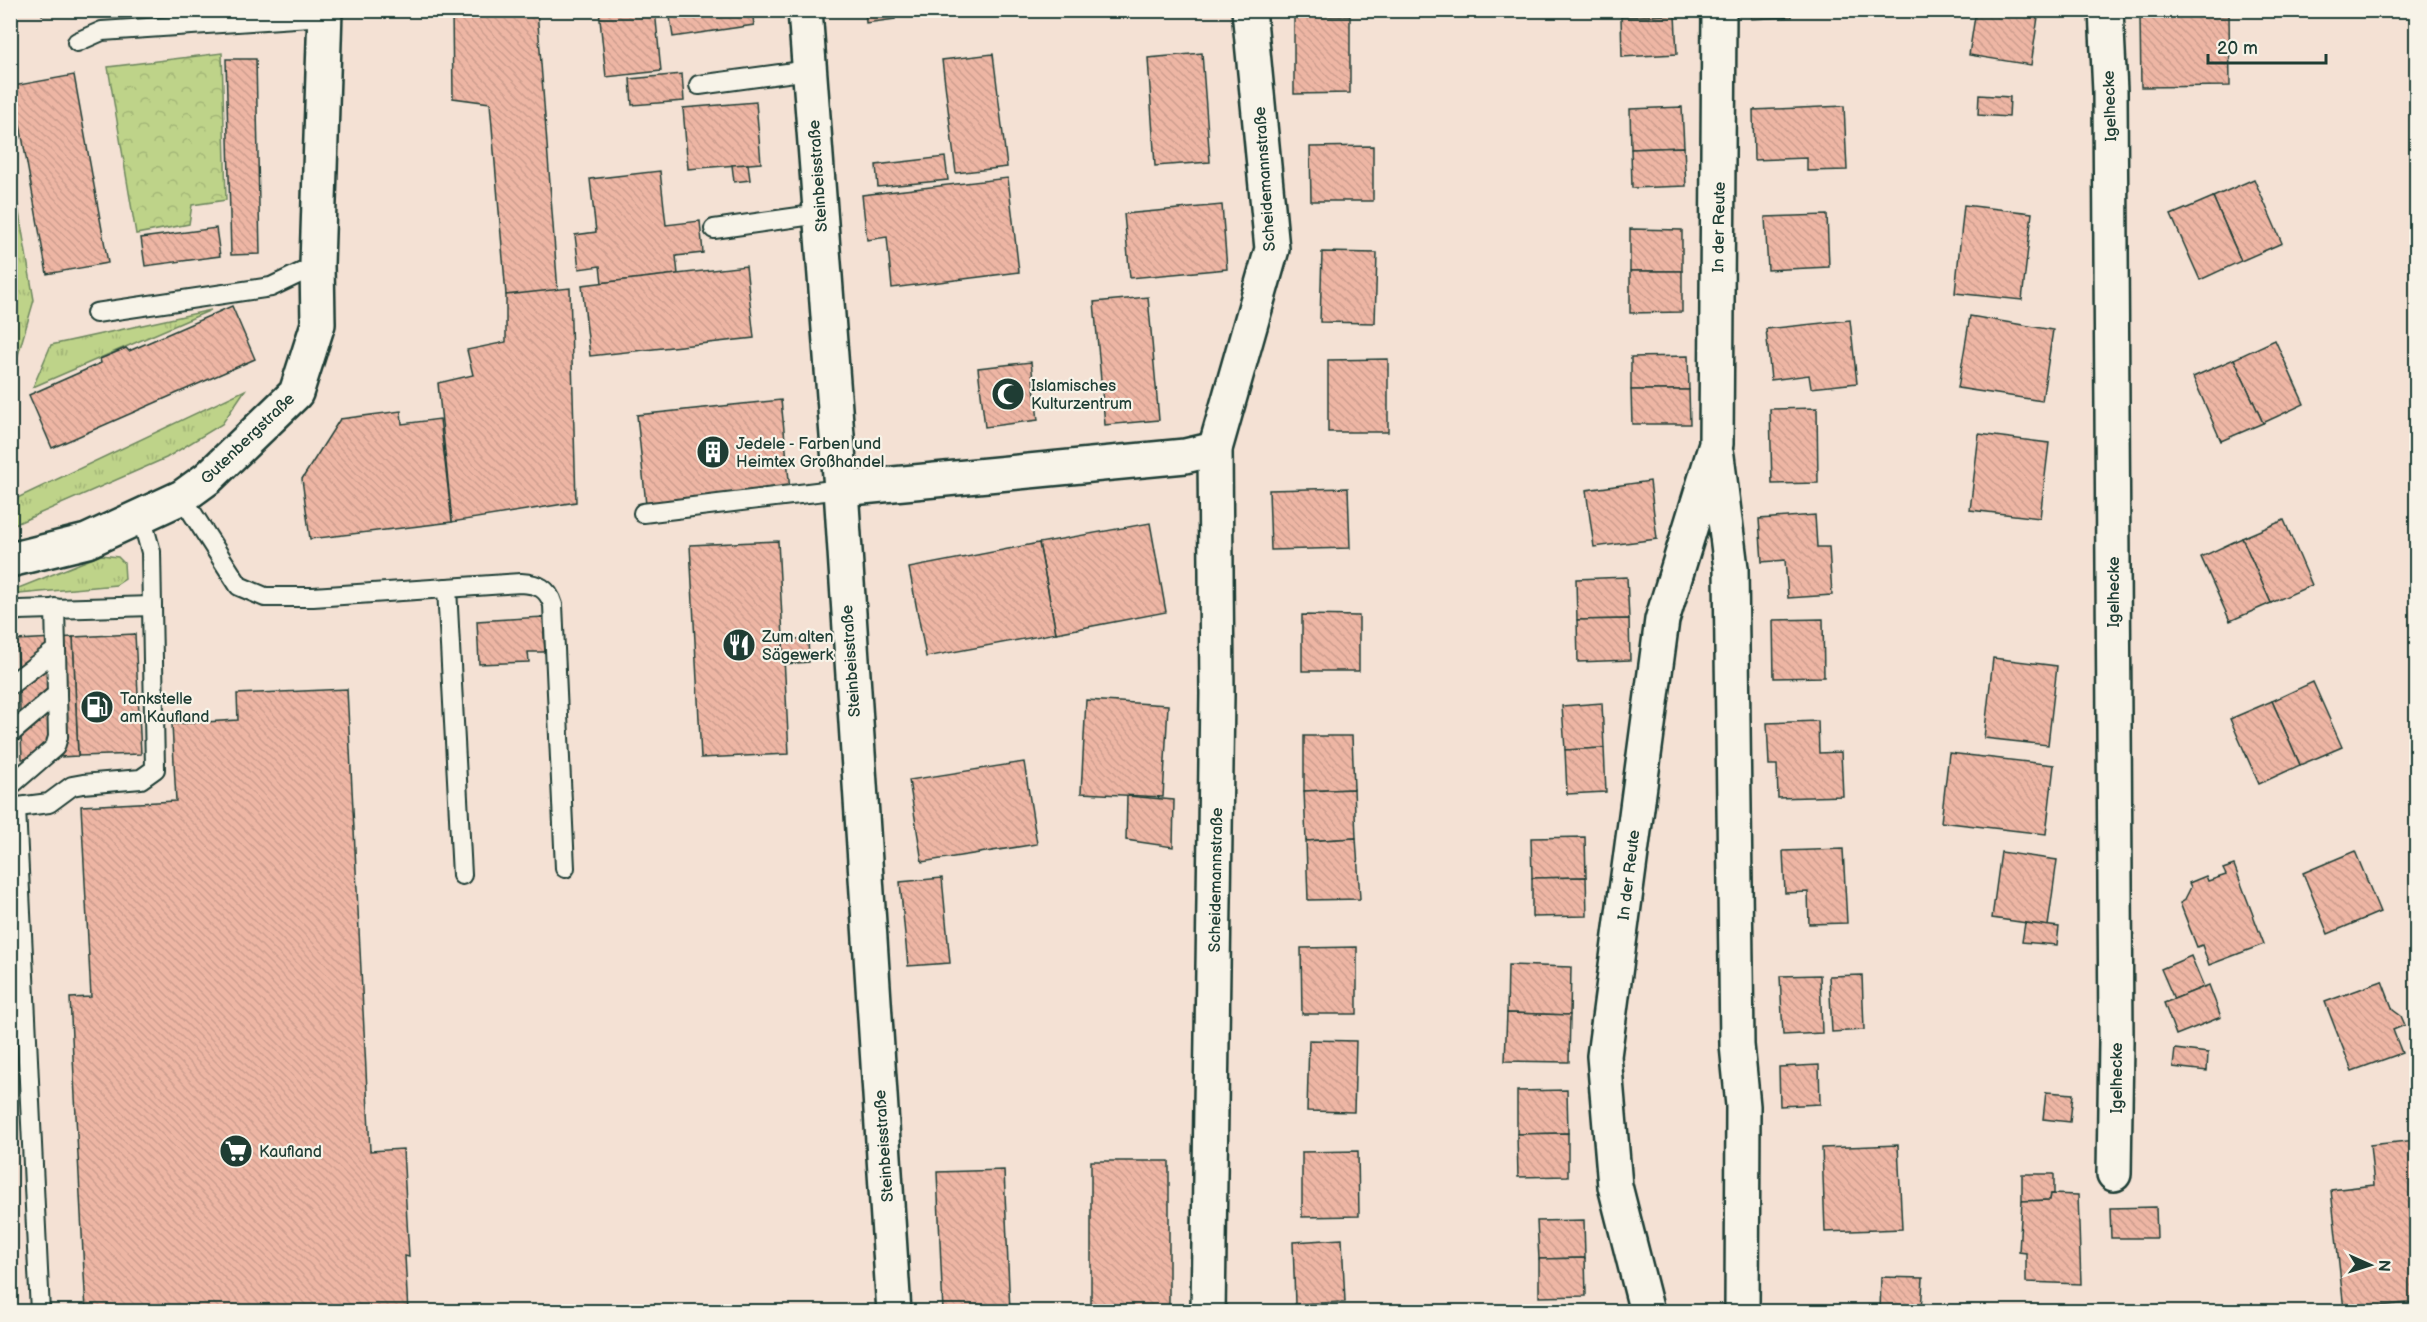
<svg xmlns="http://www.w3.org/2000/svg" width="2427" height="1322" font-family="'Balsamiq Sans',sans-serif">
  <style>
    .grass { fill: url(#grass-tufts); stroke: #6e885e; stroke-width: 1.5 }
    .forest { fill: url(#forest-crowns); stroke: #6e885e; stroke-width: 1.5 }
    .building { fill: url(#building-back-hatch); stroke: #1f3d34; stroke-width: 1.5 }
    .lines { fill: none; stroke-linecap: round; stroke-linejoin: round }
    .lane-casing { stroke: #1f3d34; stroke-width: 22 }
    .street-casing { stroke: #1f3d34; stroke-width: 38 }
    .lane { stroke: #f7f3e8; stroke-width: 18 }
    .street { stroke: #f7f3e8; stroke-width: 33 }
    .labels { text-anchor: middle; stroke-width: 4.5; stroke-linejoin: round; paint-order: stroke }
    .street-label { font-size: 16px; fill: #1f3d34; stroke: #f7f3e8 }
    .poi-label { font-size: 16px; fill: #1f3d34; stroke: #f7f3e8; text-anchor: start }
  </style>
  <defs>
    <pattern id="grass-tufts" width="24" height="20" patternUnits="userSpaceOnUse" patternTransform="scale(1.5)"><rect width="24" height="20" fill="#bed389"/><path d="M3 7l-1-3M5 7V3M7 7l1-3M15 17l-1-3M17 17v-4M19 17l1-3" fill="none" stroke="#a3b677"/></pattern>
    <pattern id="forest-crowns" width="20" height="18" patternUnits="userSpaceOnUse" patternTransform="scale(1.5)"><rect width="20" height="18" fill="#bed389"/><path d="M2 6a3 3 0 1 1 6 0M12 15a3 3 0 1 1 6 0" fill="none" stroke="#a3b677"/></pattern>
    <pattern id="building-back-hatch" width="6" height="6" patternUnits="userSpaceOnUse" patternTransform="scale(1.5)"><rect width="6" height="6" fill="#eeb6a4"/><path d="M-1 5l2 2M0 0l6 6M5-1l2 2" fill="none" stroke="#cc9d8e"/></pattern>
  </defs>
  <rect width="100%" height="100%" fill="#f4e1d4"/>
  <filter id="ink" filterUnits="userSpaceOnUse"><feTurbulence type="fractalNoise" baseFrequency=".0167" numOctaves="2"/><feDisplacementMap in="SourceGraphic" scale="12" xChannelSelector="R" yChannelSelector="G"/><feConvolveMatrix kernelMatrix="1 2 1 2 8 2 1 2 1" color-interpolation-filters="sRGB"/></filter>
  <g filter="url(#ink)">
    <!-- grass -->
    <g class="grass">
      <polygon points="11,166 34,300 11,379 10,379"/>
      <polygon points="211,310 33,387 51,345"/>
      <polygon points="245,390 222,424 166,458 11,526 11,501"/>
      <polygon points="101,555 118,557 124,563 125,579 116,585 19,594 11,602 11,591"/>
    </g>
    <!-- forest -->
    <polygon class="forest" points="222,53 226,200 192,205 189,224 136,234 108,67"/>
    <!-- building -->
    <g class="building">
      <polygon points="42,10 151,10 151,14 42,15"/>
      <polygon points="452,10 537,10 558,292 506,295 490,103 453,98"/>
      <polygon points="599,10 655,10 661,71 606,77"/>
      <polygon points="669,10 752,10 754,25 673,37"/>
      <polygon points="865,10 893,10 895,19 866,23"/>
      <polygon points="934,10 988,10 988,13 935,19"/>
      <polygon points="1138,10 1193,10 1193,12 1139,16"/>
      <polygon points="1621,10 1675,10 1675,15 1621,17"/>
      <polygon points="1751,10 1792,10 1792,17 1751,19"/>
      <polygon points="1976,10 2039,10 2031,65 1969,55"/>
      <polygon points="1675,15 1677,54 1622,57 1621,17"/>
      <polygon points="2229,15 2230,86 2141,87 2140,16"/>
      <polygon points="1294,16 1350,16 1350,93 1294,94"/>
      <polygon points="1202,53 1210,162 1155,166 1148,58"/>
      <polygon points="993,54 1007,167 956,173 942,60"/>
      <polygon points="226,59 256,59 260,254 231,255"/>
      <polygon points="682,74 684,101 632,105 630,79"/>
      <polygon points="74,75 108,263 47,274 13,86"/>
      <polygon points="1979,95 2010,97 2009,117 1978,115"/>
      <polygon points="756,102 761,163 688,169 683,108"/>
      <polygon points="1844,106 1847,170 1807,171 1807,158 1754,160 1753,110"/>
      <polygon points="1682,107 1684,147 1631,149 1630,109"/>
      <polygon points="1373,146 1373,201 1311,201 1310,147"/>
      <polygon points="1684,147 1686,186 1632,188 1631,149"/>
      <polygon points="945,157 948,180 878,187 876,165"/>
      <polygon points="748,164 750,180 734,182 732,165"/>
      <polygon points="660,171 666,225 700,221 703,253 676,256 678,274 602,283 600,266 579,269 575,235 596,232 590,179"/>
      <polygon points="1008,178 1019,272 892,288 887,237 867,240 862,195"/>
      <polygon points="2254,179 2282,243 2241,261 2213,197"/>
      <polygon points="2213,197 2241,261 2200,280 2171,215"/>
      <polygon points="1222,205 1227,269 1130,278 1124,214"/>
      <polygon points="1964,205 2032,213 2022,300 1955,293"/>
      <polygon points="1827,215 1829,267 1768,270 1765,217"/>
      <polygon points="216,228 220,256 145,266 141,238"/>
      <polygon points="1630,229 1682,230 1682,271 1630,271"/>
      <polygon points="1322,252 1377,253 1375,323 1320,322"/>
      <polygon points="746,266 754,338 590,356 582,285"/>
      <polygon points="1630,271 1682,271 1682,312 1630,313"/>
      <polygon points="570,288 576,502 452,522 438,383 473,375 467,350 506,342 506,295"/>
      <polygon points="1148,297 1159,420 1105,425 1094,302"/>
      <polygon points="232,306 255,359 52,448 29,395 101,363 100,359 112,354 126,348 129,351"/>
      <polygon points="1970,316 2053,330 2042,401 1958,388"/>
      <polygon points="1850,320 1857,383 1811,388 1809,375 1771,380 1766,329"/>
      <polygon points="2275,340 2304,404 2263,423 2234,359"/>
      <polygon points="1688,356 1689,390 1631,390 1631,357"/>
      <polygon points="1388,359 1388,432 1328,432 1328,360"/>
      <polygon points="2234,359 2263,423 2221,441 2193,377"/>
      <polygon points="1031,362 1038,420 985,427 978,368"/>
      <polygon points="1631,390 1689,390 1690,424 1632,424"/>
      <polygon points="781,400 790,490 646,505 637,415"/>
      <polygon points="1817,408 1818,483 1772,484 1770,409"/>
      <polygon points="401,411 402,424 440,419 452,522 310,539 302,479 340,419"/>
      <polygon points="1979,434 2049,443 2040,518 1970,510"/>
      <polygon points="1650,481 1657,539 1594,547 1586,490"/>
      <polygon points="1348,488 1350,548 1271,550 1269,490"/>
      <polygon points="1815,515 1817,547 1829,547 1832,595 1788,598 1785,560 1762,562 1759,519"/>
      <polygon points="2284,520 2312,585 2271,603 2242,538"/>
      <polygon points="1150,523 1166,612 1056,633 1039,543"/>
      <polygon points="2242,538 2271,603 2230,621 2201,557"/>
      <polygon points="778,541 789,754 701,758 690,545"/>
      <polygon points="1039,543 1056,633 926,657 909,568"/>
      <polygon points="1627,577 1629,619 1577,620 1576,579"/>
      <polygon points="1302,615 1359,616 1359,671 1302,671"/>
      <polygon points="543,617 545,652 528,652 529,662 479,664 477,621"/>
      <polygon points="1629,619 1630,660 1578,662 1577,620"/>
      <polygon points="1823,619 1824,677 1774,678 1773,620"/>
      <polygon points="135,634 141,754 78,756 73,637"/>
      <polygon points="73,637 78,756 22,759 17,640"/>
      <polygon points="808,638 809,662 784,664 783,640"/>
      <polygon points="1993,658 2057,666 2048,745 1984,738"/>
      <polygon points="2313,682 2342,747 2300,765 2272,701"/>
      <polygon points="347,689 370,1151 403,1149 409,1257 405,1256 408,1312 86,1312 70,998 91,997 81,806 176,801 172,724 238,720 237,694"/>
      <polygon points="1086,700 1168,705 1163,797 1081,793"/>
      <polygon points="2272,701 2300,765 2259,784 2230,719"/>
      <polygon points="1602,703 1604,748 1565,750 1562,706"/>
      <polygon points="1818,721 1819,753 1841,752 1843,796 1778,798 1777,765 1769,765 1767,723"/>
      <polygon points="1304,736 1352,736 1354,789 1304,791"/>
      <polygon points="1604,748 1606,792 1567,794 1565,750"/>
      <polygon points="1949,753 2054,765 2046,834 1941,822"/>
      <polygon points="1024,762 1037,844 922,862 909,780"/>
      <polygon points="1354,789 1356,838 1306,841 1304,791"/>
      <polygon points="1127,796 1174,800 1173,847 1126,840"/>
      <polygon points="1585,837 1586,877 1532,878 1531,838"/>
      <polygon points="1356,838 1360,899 1308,900 1306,841"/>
      <polygon points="1843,849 1847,923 1809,924 1808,892 1785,893 1783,851"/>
      <polygon points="2355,851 2380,912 2328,934 2303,873"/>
      <polygon points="2001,852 2057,860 2048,926 1992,918"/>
      <polygon points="2234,865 2264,944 2209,965 2202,945 2197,947 2180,903 2184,901 2191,887 2189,883 2206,876 2208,881 2226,875 2223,869"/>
      <polygon points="1586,877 1587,916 1532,917 1532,878"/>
      <polygon points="942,878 950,963 908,966 900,882"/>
      <polygon points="2025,923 2059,927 2057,945 2022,942"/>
      <polygon points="1357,947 1357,1014 1302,1014 1301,948"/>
      <polygon points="2191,956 2204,987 2174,999 2161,969"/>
      <polygon points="1508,965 1571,967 1570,1015 1507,1013"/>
      <polygon points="1820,975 1822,1033 1783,1035 1780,976"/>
      <polygon points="1862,975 1864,1030 1832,1032 1829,976"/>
      <polygon points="2382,981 2393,1010 2401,1016 2405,1025 2393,1030 2402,1053 2352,1071 2325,1002"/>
      <polygon points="2209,985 2221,1017 2176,1035 2164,1003"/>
      <polygon points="1507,1013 1570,1015 1569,1062 1505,1061"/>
      <polygon points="1309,1040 1356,1041 1354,1112 1307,1111"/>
      <polygon points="2175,1049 2208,1053 2207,1071 2173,1067"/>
      <polygon points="1819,1065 1820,1104 1780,1106 1779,1067"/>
      <polygon points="1567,1090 1568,1133 1517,1134 1517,1091"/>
      <polygon points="2046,1092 2073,1094 2070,1122 2043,1119"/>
      <polygon points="1568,1133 1568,1176 1518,1177 1517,1134"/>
      <polygon points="2416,1140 2416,1222 2411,1223 2416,1302 2344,1310 2331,1190 2374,1185 2370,1145"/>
      <polygon points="1898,1145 1902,1229 1825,1232 1822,1148"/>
      <polygon points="1358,1151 1359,1216 1302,1217 1302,1152"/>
      <rect x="1091" y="1161" width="78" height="147"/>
      <polygon points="1004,1170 1010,1312 943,1312 937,1172"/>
      <polygon points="2022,1174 2054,1174 2054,1194 2051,1194 2050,1200 2022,1201"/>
      <polygon points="2051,1194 2078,1195 2081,1284 2026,1282 2026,1253 2019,1252 2022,1201 2050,1200"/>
      <polygon points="2156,1207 2157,1238 2111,1238 2110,1208"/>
      <polygon points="1584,1220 1585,1258 1539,1259 1537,1221"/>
      <polygon points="1342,1239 1345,1302 1295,1304 1293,1242"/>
      <polygon points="1585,1258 1586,1296 1539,1297 1539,1259"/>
      <polygon points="1881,1277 1923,1278 1921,1312 1880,1312"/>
    </g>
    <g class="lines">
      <defs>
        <g id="lane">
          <polyline points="77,42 102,31 325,16"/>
          <polyline points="699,85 809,70"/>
          <polyline points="714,229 820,214"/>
          <polyline points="96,313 271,287 317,265"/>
          <path d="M182,497l57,89 26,11h48l208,-14c17,1 27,5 32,22l12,263"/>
          <polyline points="643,513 841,489"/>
          <polyline points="447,588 462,875"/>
          <polyline points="10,613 19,610 152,606"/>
          <polyline points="10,685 56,650 55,608"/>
          <polyline points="10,734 57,694 56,650"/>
          <polyline points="10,786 55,747 58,737 57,694"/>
          <polyline points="10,808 49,803 72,786 83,784 141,779 155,769 151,552 141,516"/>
          <polyline points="16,808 40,1312"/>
        </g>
        <g id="street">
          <polyline points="805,10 841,489 894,1312"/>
          <polyline points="2106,10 2110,92 2116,1041 2114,1174"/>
          <polyline points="1717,456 1731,568 1737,1045 1743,1106 1742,1312"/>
          <polyline points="841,489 1185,456 1215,449"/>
          <polyline points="10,560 87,541 182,497 208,478 296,393 318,324 317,265 325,10"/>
          <polyline points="1208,1312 1217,694 1215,449 1272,249 1249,10"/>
          <polyline points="1647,1312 1615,1186 1604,1056 1662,620 1716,444 1719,10"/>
        </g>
      </defs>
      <!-- lane casing -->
      <use href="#lane" class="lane-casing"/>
      <!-- street casing -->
      <use href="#street" class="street-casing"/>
      <!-- lane -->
      <use href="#lane" class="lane"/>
      <!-- street -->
      <use href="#street" class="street"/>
    </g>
  </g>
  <!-- icons -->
  <defs>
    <symbol id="mosque-disc" viewBox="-11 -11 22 22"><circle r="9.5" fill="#1f3d34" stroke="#f7f3e8"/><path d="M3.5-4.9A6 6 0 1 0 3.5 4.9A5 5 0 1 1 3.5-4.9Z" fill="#fff"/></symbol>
    <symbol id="building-disc" viewBox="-11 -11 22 22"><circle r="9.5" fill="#1f3d34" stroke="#f7f3e8"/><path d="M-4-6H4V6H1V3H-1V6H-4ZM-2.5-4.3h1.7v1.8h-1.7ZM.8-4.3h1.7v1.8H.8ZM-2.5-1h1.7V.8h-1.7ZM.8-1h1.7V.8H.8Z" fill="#fff"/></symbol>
    <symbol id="restaurant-disc" viewBox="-11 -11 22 22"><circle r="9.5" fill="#1f3d34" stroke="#f7f3e8"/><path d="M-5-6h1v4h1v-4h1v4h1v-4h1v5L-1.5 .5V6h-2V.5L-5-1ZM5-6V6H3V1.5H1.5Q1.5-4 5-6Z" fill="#fff"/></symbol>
    <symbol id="fuel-disc" viewBox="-11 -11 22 22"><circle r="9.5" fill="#1f3d34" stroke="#f7f3e8"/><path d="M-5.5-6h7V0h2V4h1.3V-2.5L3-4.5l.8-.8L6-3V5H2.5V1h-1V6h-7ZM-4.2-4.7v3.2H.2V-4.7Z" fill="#fff"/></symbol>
    <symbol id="supermarket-disc" viewBox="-11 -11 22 22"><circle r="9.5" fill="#1f3d34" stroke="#f7f3e8"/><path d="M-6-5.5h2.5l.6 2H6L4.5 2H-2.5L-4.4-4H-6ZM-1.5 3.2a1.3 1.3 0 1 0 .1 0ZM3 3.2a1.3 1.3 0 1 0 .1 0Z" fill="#fff"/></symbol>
  </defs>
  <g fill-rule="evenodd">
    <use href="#mosque-disc" x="989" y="375" width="38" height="38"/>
    <use href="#building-disc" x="694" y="433" width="38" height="38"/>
    <use href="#restaurant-disc" x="720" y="626" width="38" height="38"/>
    <use href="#fuel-disc" x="78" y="688" width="38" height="38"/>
    <use href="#supermarket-disc" x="217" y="1132" width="38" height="38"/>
  </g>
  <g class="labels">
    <!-- street labels -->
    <g class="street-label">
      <text transform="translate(2109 106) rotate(-92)" y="6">Igelhecke</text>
      <text transform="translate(817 176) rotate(-94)" y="6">Steinbeisstraße</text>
      <text transform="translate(1264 179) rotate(-94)" y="6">Scheidemannstraße</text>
      <text transform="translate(1718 227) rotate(-89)" y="6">In der Reute</text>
      <text transform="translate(247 438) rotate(-44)" y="6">Gutenbergstraße</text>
      <text transform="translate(2113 592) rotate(-90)" y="6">Igelhecke</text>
      <text transform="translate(850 661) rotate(-94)" y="6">Steinbeisstraße</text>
      <text transform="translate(1628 875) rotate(-83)" y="6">In der Reute</text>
      <text transform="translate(1215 880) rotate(-89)" y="6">Scheidemannstraße</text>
      <text transform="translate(2116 1078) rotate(-90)" y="6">Igelhecke</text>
      <text transform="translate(883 1146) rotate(-94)" y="6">Steinbeisstraße</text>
    </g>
    <!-- poi labels -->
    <g class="poi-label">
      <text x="1031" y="391">Islamisches<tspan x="1031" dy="18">Kulturzentrum</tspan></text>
      <text x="736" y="449">Jedele - Farben und<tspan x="736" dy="18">Heimtex Großhandel</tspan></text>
      <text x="762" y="642">Zum alten<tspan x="762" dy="18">Sägewerk</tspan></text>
      <text x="120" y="704">Tankstelle<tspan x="120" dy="18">am Kaufland</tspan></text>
      <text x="259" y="1157">Kaufland</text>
    </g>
  </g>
  <!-- margin -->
  <rect width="2427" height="1322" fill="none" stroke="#f7f3e8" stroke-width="36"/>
  <rect x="18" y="18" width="2391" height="1286" fill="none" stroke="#1f3d34" stroke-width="2" filter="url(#ink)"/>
  <!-- north arrow -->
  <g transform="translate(2370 1265) rotate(93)" stroke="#f7f3e8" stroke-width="4.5" paint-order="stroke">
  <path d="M0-4.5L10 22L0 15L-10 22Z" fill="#1f3d34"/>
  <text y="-9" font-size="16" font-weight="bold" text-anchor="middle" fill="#1f3d34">N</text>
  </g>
  <!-- scale -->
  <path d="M2208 54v9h118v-9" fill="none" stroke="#1f3d34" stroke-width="3"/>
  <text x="2217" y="54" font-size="18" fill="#1f3d34" stroke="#f7f3e8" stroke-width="4.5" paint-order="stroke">20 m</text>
</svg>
